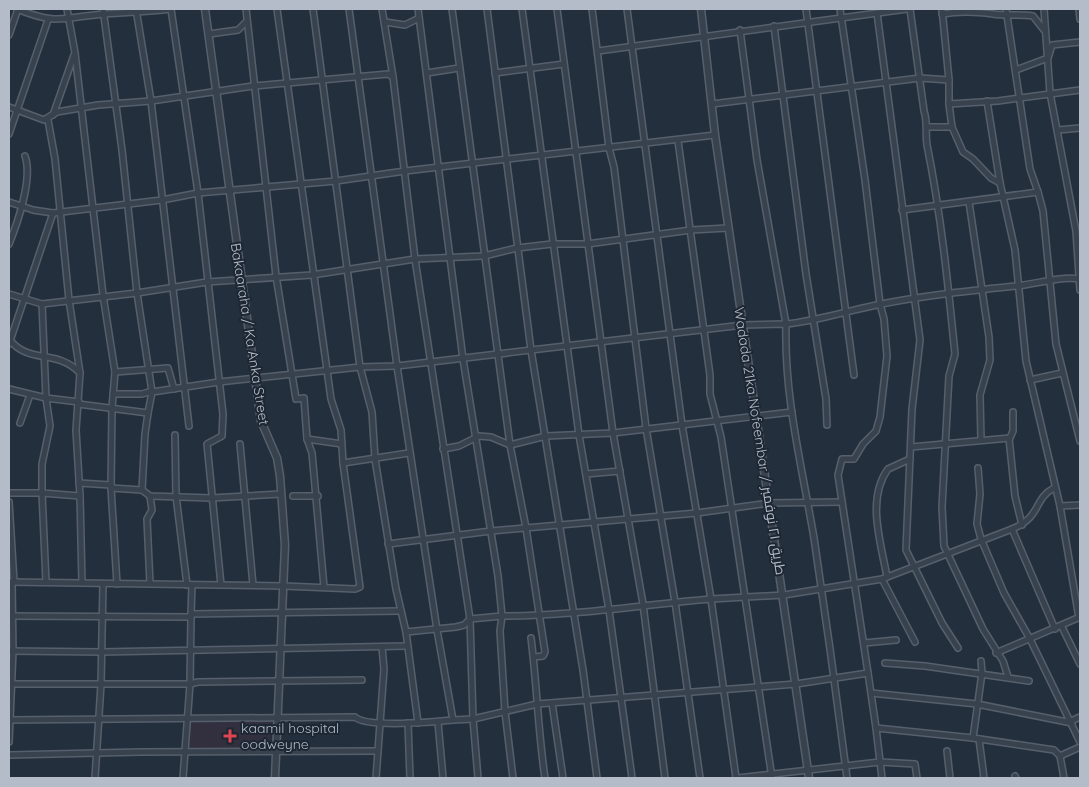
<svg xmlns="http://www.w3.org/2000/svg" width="1089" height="787" font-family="Quicksand,Cairo,sans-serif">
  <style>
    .medical { fill: #32303f }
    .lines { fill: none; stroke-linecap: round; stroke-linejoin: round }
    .minor-casing { stroke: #565f6c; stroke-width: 8 }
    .tertiary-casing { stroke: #565f6c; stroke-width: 9 }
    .minor { stroke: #38414e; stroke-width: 5 }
    .tertiary { stroke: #38414e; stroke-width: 6 }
    .health-dot { fill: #e0444e; stroke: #1d2633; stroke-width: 2 }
    .labels { text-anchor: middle; stroke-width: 4; stroke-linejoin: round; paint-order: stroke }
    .street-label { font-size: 14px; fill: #b4bcc9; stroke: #1d2633 }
    .poi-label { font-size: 14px; fill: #b4bcc9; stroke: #1d2633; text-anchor: start }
  </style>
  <rect width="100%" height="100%" fill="#242f3e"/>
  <!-- medical -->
  <polygon class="medical" points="190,722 271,722 270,750 189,751"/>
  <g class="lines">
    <defs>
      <g id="minor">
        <path d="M17,9c42,17 46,8 88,5 22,-2 43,-2 65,-5"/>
        <polyline points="67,9 75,53 103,295 115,372 112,408 111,488 117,584"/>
        <polyline points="103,9 122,150 137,293 152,392"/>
        <polyline points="136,9 151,101 189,426"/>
        <polyline points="171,9 198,193 223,414 222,436 207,444 221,585"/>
        <polyline points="246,9 276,276 295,393 296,399 304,398 307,439 312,453 324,587"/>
        <polyline points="313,9 360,367 372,412 375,459 396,589 406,632 418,723"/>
        <polyline points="349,9 397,366 437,630 453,720 473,719 537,704 796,684 868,673 876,728 973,738 1054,750 1060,756 1064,778"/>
        <polyline points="382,9 393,77"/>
        <path d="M418,9l45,350 35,217 4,40c70,0 139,-11 209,-17l25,179"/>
        <polyline points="452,9 510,445 526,528 545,652 543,656 534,657"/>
        <polyline points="487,9 531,350 583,670 597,778"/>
        <polyline points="522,9 579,435 609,610 632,778"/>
        <polyline points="557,9 613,433 643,604 665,778"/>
        <polyline points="592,9 609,148 614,167 646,428 675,602 700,778"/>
        <polyline points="627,9 682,425 711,599 784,595 882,579 1012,529 1055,629"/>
        <polyline points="806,9 854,375"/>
        <polyline points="840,9 865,180 880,304 884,319 887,356 880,417 876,431 863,444 854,459 842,459 838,475 868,673"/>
        <path d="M910,9l14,102c4,12 1,21 3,34 14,69 21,139 28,209l-6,22 -7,131 2,39 39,83 20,32 5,16"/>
        <polyline points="942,9 949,80 949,104 998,101 1080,90"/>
        <polyline points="1006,9 1030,169 1038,192"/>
        <polyline points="1044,9 1050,93 1076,231 1080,290"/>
        <polyline points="1079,9 1080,19"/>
        <polyline points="877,13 920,340 912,409 906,550 942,623 958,648"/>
        <path d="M942,14c19,-3 33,-2 51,0 13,2 26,0 40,2l11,14"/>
        <polyline points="385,22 405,25 419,18"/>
        <polyline points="774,26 806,274 826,399 827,425"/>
        <path d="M740,30l17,130 29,164c30,-3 57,-12 86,-18 47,-10 96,-15 144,-20 22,-2 42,-10 64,-7"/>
        <polyline points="209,34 238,30 246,22"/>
        <polyline points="9,35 18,9"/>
        <polyline points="598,51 907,9"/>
        <polyline points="1016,70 1048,58 1052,45 1080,42"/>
        <polyline points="427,73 459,68"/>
        <polyline points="495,73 564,64"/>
        <polyline points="987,101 1000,183 1015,250 1026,361 1060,506 1079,618"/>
        <polyline points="712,104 920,78 949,80"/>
        <polyline points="949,104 952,127"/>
        <polyline points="9,107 44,120 57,112 98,105 151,101 253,86 388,74 393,77 415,259 470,619 502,616 500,631 505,712 513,778"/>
        <polyline points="53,115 74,55"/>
        <polyline points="48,120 55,159 69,300 80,373 76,430 80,496 82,583"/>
        <polyline points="927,127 952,127 963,152 973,159 991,178 1000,183"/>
        <polyline points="1058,130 1080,128"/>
        <polyline points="9,134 48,20"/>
        <polyline points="678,141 710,375 710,394 721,437 772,778"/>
        <polyline points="9,202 33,210 53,213 162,200 198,193 336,181 405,171 715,135"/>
        <polyline points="969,202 989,337 990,360 980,395 981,440"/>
        <polyline points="902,210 1038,192 1043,211 1056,344 1080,441"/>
        <path d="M9,244c9,-22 24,-66 16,-88"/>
        <polyline points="9,294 42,304 137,293 207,282 312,275 415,259 484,256 517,248 552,244 587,244 691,230 728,228"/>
        <polyline points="42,304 46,398 50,426 42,464 42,493 80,496"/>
        <path d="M10,340c18,24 48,9 70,33"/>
        <polyline points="9,344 53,213"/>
        <polyline points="115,372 168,368 174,389"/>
        <polyline points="1030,380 1062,373"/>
        <polyline points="9,389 46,398 79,402"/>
        <polyline points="113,394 142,394 152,391"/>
        <path d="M78,404l70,9 4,-21 67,-10 141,-15 37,-1 346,-41 43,-1c-2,73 16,143 28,214 12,80 23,160 33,240"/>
        <polyline points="20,423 30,395"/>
        <polyline points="175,435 176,496 187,585"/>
        <polyline points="1009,438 1015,496 1022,525"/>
        <polyline points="307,439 342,444"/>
        <polyline points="240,444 253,585"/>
        <polyline points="911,447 1010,438 1013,431 1013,412"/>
        <polyline points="443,449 459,446 479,436 491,437 510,445 546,436 613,433 792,412"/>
        <polyline points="343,463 409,453"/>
        <polyline points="978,468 980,494 977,524 981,539 1004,593 1030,639 1080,742"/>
        <polyline points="586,474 620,471"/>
        <polyline points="79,483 111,485"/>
        <polyline points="111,488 142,490 150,496 211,498 281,494"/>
        <polyline points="142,490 145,434 148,413"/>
        <polyline points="9,493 42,493 46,582"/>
        <polyline points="293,496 318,496"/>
        <polyline points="9,502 14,581"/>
        <polyline points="1060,506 1080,505"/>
        <path d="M1012,529c30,-12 21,-30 42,-41"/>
        <polyline points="388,544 491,531 697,513 769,503 842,502"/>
        <path d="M887,577c-6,-34 -21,-78 1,-108l22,-10"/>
        <polyline points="882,579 915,642"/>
        <polyline points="9,582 284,586 355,589 360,587 343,463 341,430 331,399 277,9"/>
        <polyline points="150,584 147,519 152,510 150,496"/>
        <polyline points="191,614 192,585"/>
        <polyline points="9,616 191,617 191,614 400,611"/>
        <polyline points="470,619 473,719 478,778"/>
        <polyline points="1062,627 1080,664"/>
        <polyline points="406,632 456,627 464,625 470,619"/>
        <path d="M531,638c6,47 7,94 14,140"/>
        <polyline points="864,643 896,640"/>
        <polyline points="9,651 101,652 407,646"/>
        <polyline points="996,653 1080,617"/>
        <polyline points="885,663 925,666 1029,681"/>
        <polyline points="9,684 190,684 198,682 362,680"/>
        <polyline points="871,693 977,704 1072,723"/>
        <polyline points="552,703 563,778"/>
        <path d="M9,720l346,-3c11,11 80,5 98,3"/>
        <polyline points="1071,721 1080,717"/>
        <polyline points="438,722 443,778"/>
        <polyline points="408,723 410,778"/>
        <polyline points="876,728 882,778"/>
        <polyline points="973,738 982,673 981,661"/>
        <polyline points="979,739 984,778"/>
        <polyline points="9,742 13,651 12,582"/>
        <polyline points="947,751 950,778"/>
        <polyline points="9,755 141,752 378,751"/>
        <polyline points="1060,756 1080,747"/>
        <polyline points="1015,776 1016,778"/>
        <polyline points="95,778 101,684 103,584"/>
        <polyline points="183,778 190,684 191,617"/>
        <polyline points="376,778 384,669 382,647"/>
        <polyline points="738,778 880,762 915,764 917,778"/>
      </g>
      <g id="tertiary">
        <polyline points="205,9 261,421 277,458 280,476 285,545 275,778"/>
        <polyline points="701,9 715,135 809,778"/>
      </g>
    </defs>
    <!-- minor casing -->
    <use href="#minor" class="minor-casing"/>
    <!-- tertiary casing -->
    <use href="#tertiary" class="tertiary-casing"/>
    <!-- minor -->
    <use href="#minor" class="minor"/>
    <!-- tertiary -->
    <use href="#tertiary" class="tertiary"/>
  </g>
  <!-- markers -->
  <path class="health-dot" d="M227.5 728.5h5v5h5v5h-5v5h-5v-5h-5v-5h5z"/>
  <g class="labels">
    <!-- street labels -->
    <g class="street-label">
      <text transform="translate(250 334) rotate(81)" y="5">Bakaaraha / Ka Anka Street</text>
      <text transform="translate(760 441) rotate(81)" y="5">Wadada 21ka Nofeembar / طريق ٢١ نوفمبر</text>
    </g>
    <!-- poi labels -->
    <g class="poi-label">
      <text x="241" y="733">kaamil hospital<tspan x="241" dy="16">oodweyne</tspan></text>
    </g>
  </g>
  <!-- border -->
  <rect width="1089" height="787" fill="none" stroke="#b4bcc9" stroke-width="20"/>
</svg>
